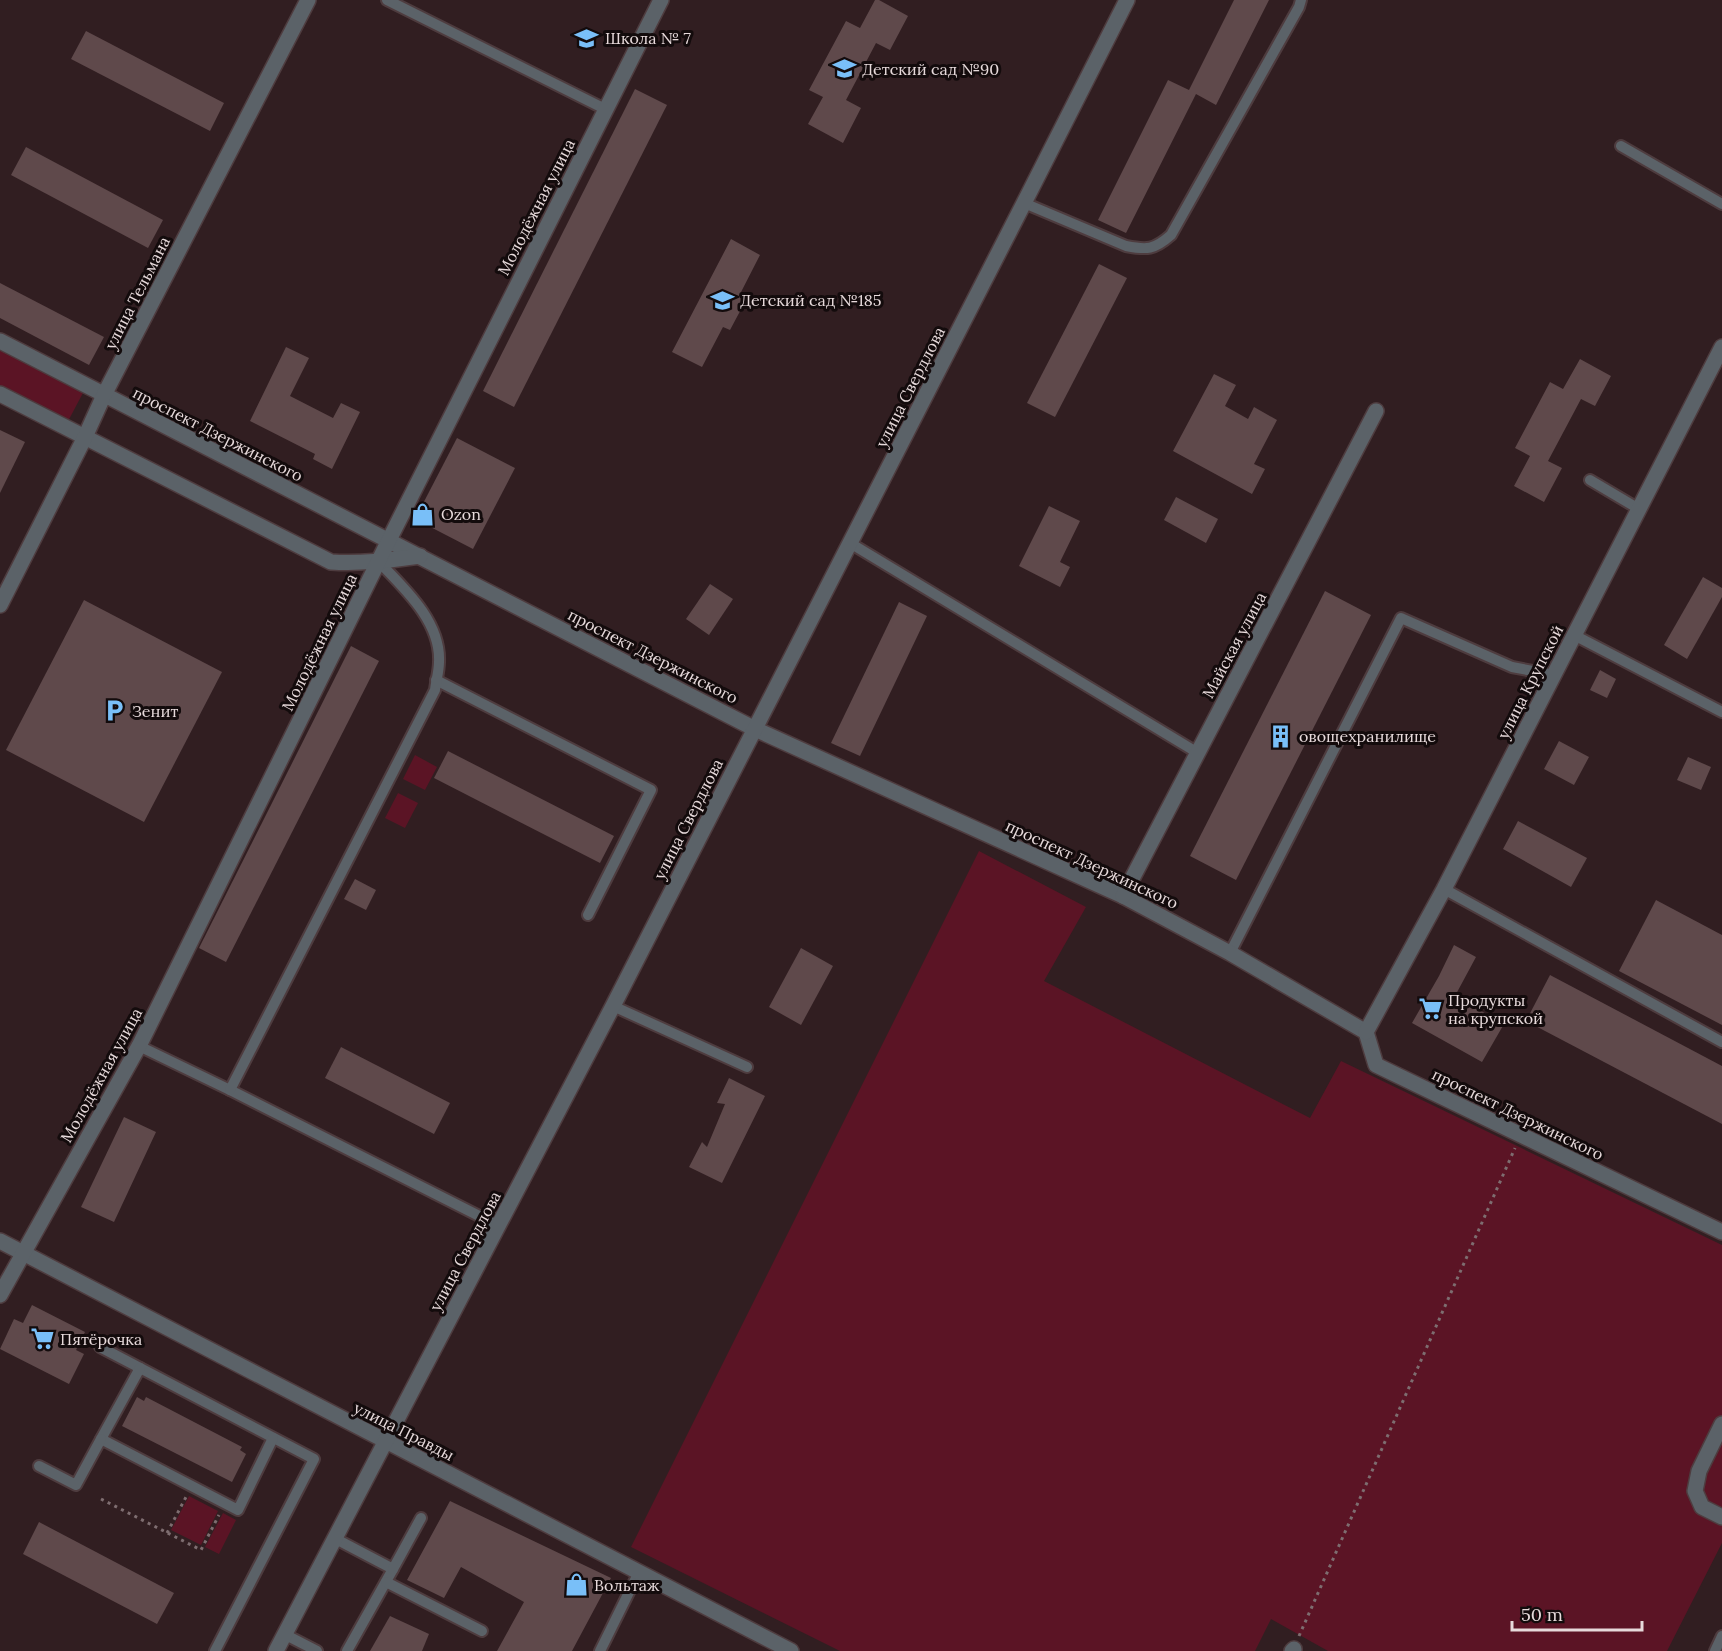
<svg xmlns="http://www.w3.org/2000/svg" width="1722" height="1651" font-family="Lora,serif">
  <style>
    .green { fill: #5b1425 }
    .building { fill: #5f494b }
    .lines { fill: none; stroke-linecap: round; stroke-linejoin: round }
    .service-casing { stroke: #4e3c3f; stroke-width: 14 }
    .minor-casing { stroke: #4e3c3f; stroke-width: 18 }
    .path { stroke: #7e6d70; stroke-width: 3; stroke-dasharray: 3 4.5; stroke-linecap: butt }
    .service { stroke: #5b6268; stroke-width: 10 }
    .minor { stroke: #5b6268; stroke-width: 15 }
    .labels { text-anchor: middle; stroke-width: 6; stroke-linejoin: round; paint-order: stroke }
    .poi-label { font-size: 16px; fill: #e7dadb; stroke: #130b0c; text-anchor: start }
    .street-label { font-size: 16px; fill: #e7dadb; stroke: #130b0c }
  </style>
  <rect width="100%" height="100%" fill="#311e21"/>
  <!-- green -->
  <g class="green">
    <polygon points="0,348 84,391 66,425 0,388"/>
    <polygon points="415,755 437,767 425,790 403,779"/>
    <polygon points="398,793 418,803 405,828 385,818"/>
    <polygon points="979,851 1086,907 1044,981 1310,1118 1341,1061 1722,1245 1722,1543 1667,1651 1328,1651 1271,1619 1255,1651 840,1651 631,1547"/>
    <polygon points="189,1496 218,1511 201,1545 171,1530"/>
    <polygon points="223,1513 236,1520 219,1554 205,1547"/>
  </g>
  <!-- building -->
  <g class="building">
    <polygon points="875,0 879,0 908,16 890,50 876,43 846,100 861,108 843,143 808,124 823,97 809,90 846,21 860,28"/>
    <polygon points="1234,0 1269,0 1216,105 1196,94 1126,233 1098,220 1168,80 1189,90"/>
    <polygon points="86,31 224,103 210,131 71,59"/>
    <polygon points="635,89 667,105 514,407 483,391"/>
    <polygon points="26,147 163,220 148,248 11,175"/>
    <polygon points="731,239 760,255 739,296 746,300 730,330 723,327 702,367 672,352"/>
    <polygon points="1099,264 1127,278 1055,417 1027,403"/>
    <polygon points="0,283 104,337 89,365 0,318"/>
    <polygon points="286,347 309,358 290,396 333,418 341,403 360,412 332,469 313,459 315,454 250,421"/>
    <polygon points="1580,359 1611,376 1595,406 1581,399 1548,461 1562,468 1544,502 1514,486 1530,456 1515,448 1550,382 1563,389"/>
    <polygon points="1214,374 1236,385 1225,406 1248,419 1254,407 1277,420 1254,464 1265,469 1252,494 1173,451"/>
    <polygon points="0,430 25,442 0,493"/>
    <polygon points="457,438 515,468 473,549 415,519"/>
    <polygon points="1176,497 1218,519 1206,543 1164,520"/>
    <polygon points="1049,506 1080,521 1060,562 1070,567 1060,587 1019,566"/>
    <polygon points="1703,577 1722,588 1722,597 1687,659 1664,645"/>
    <polygon points="710,584 733,599 709,635 686,619"/>
    <polygon points="1325,591 1371,615 1236,880 1190,856"/>
    <polygon points="84,600 222,672 144,822 6,750"/>
    <polygon points="899,602 927,616 860,756 831,743"/>
    <polygon points="351,646 379,661 226,962 199,948"/>
    <polygon points="1600,670 1616,679 1607,698 1590,690"/>
    <polygon points="1559,741 1589,757 1574,785 1544,769"/>
    <polygon points="448,751 614,836 600,863 434,778"/>
    <polygon points="1688,757 1711,767 1701,790 1677,780"/>
    <polygon points="1518,821 1587,858 1571,887 1503,849"/>
    <polygon points="355,879 376,890 366,910 344,899"/>
    <polygon points="1656,900 1722,935 1722,1025 1619,971"/>
    <polygon points="1454,945 1476,957 1455,996 1504,1024 1482,1062 1412,1023 1439,976"/>
    <polygon points="801,948 833,966 801,1025 769,1007"/>
    <polygon points="1550,975 1722,1066 1722,1124 1526,1021"/>
    <polygon points="341,1047 450,1103 434,1134 325,1078"/>
    <polygon points="729,1078 765,1096 722,1183 689,1167 702,1142 707,1147 725,1104 717,1103"/>
    <polygon points="124,1117 156,1132 114,1222 81,1207"/>
    <polygon points="32,1305 85,1332 76,1350 84,1354 69,1384 0,1349 14,1319 23,1323"/>
    <polygon points="137,1397 144,1401 146,1397 242,1447 240,1450 246,1454 232,1482 122,1426"/>
    <polygon points="450,1501 611,1578 572,1651 497,1651 524,1602 461,1567 444,1598 407,1580"/>
    <polygon points="39,1522 174,1593 157,1624 23,1554"/>
    <polygon points="390,1616 429,1634 422,1651 370,1651"/>
  </g>
  <g class="lines">
    <defs>
      <g id="service">
        <polyline points="387,0 605,109"/>
        <polyline points="1621,146 1722,204"/>
        <path d="M1024,203l102,43c21,4 28,4 45,-11l128,-228 2,-7"/>
        <polyline points="1590,480 1639,509"/>
        <polyline points="850,543 1198,753"/>
        <polyline points="1574,635 1722,712"/>
        <polyline points="436,680 651,790 588,915"/>
        <polyline points="1444,889 1722,1042"/>
        <polyline points="1230,953 1401,618 1512,667 1554,675"/>
        <polyline points="613,1006 747,1067"/>
        <polyline points="139,1046 230,1090 499,1226"/>
        <path d="M230,1090l205,-400c1,-9 4,-19 4,-28 2,-40 -34,-73 -60,-100"/>
        <polyline points="100,1347 314,1459 215,1651"/>
        <polyline points="140,1368 101,1439 238,1510 273,1438"/>
        <polyline points="39,1466 76,1485 101,1439"/>
        <polyline points="334,1538 393,1569 347,1651"/>
        <polyline points="393,1569 421,1518"/>
        <polyline points="386,1582 482,1631"/>
        <polyline points="284,1634 317,1651"/>
        <polyline points="600,1651 639,1572"/>
        <polyline points="1715,1651 1722,1636"/>
      </g>
      <g id="minor">
        <polyline points="0,341 755,729 1123,896 1230,953 1366,1032 1376,1065 1722,1232"/>
        <path d="M0,394l331,168c31,2 59,-2 89,-6"/>
        <polyline points="0,605 85,437 104,395 308,0"/>
        <polyline points="1123,896 1376,411"/>
        <polyline points="1366,1032 1444,889 1722,347"/>
        <polyline points="0,1241 791,1651"/>
        <polyline points="0,1295 139,1046 388,542 661,0"/>
        <polyline points="1722,1424 1699,1471 1695,1491 1702,1507 1722,1517"/>
        <polyline points="276,1651 613,1006 1024,203 1127,0"/>
        <polyline points="1292,1651 1294,1649"/>
      </g>
    </defs>
    <!-- service casing -->
    <use href="#service" class="service-casing"/>
    <!-- minor casing -->
    <use href="#minor" class="minor-casing"/>
    <!-- path -->
    <g class="path">
      <polyline points="101,1499 201,1550 219,1515"/>
      <polyline points="167,1533 186,1497"/>
      <polyline points="1299,1636 1515,1148"/>
    </g>
    <!-- service -->
    <use href="#service" class="service"/>
    <!-- minor -->
    <use href="#minor" class="minor"/>
  </g>
  <!-- icons -->
  <defs>
    <symbol id="school-bare" viewBox="-9 -9 18 18"><path d="M0-5L7-2L0 1L-7-2ZM-4 1L0 2.5L4 1V4Q0 6-4 4Z" fill="#79bff8" stroke="#130b0c" stroke-width="2.5" paint-order="stroke"/></symbol>
    <symbol id="shop-bare" viewBox="-9 -9 18 18"><path d="M-5-2.5h2.3a2.7 3.5 0 0 1 5.4 0H5L5.5 6h-11ZM-1.5-2.5h3a1.5 2.3 0 0 0-3 0Z" fill="#79bff8" stroke="#130b0c" stroke-width="2.5" paint-order="stroke"/></symbol>
    <symbol id="parking-bare" viewBox="-9 -9 18 18"><path d="M-3.5-5.5H1a3.5 3.5 0 0 1 0 7H-1V5.5H-3.5ZM-1-3.4V-.6H.8a1.4 1.4 0 0 0 0-2.8Z" fill="#79bff8" stroke="#130b0c" stroke-width="2.5" paint-order="stroke"/></symbol>
    <symbol id="building-bare" viewBox="-9 -9 18 18"><path d="M-4-6H4V6H1V3H-1V6H-4ZM-2.5-4.3h1.7v1.8h-1.7ZM.8-4.3h1.7v1.8H.8ZM-2.5-1h1.7V.8h-1.7ZM.8-1h1.7V.8H.8Z" fill="#79bff8" stroke="#130b0c" stroke-width="2.5" paint-order="stroke"/></symbol>
    <symbol id="supermarket-bare" viewBox="-9 -9 18 18"><path d="M-6-5.5h2.5l.6 2H6L4.5 2H-2.5L-4.4-4H-6ZM-1.5 3.2a1.3 1.3 0 1 0 .1 0ZM3 3.2a1.3 1.3 0 1 0 .1 0Z" fill="#79bff8" stroke="#130b0c" stroke-width="2.5" paint-order="stroke"/></symbol>
  </defs>
  <g fill-rule="evenodd">
    <use href="#school-bare" x="570" y="22" width="33" height="33"/>
    <use href="#school-bare" x="828" y="52" width="33" height="33"/>
    <use href="#school-bare" x="706" y="284" width="33" height="33"/>
    <use href="#shop-bare" x="406" y="498" width="33" height="33"/>
    <use href="#parking-bare" x="98" y="694" width="33" height="33"/>
    <use href="#building-bare" x="1264" y="720" width="33" height="33"/>
    <use href="#supermarket-bare" x="1414" y="992" width="33" height="33"/>
    <use href="#supermarket-bare" x="26" y="1322" width="33" height="33"/>
    <use href="#shop-bare" x="560" y="1568" width="33" height="33"/>
  </g>
  <g class="labels">
    <!-- poi labels -->
    <g class="poi-label">
      <text x="605" y="44">Школа № 7</text>
      <text x="862" y="75">Детский сад №90</text>
      <text x="740" y="306">Детский сад №185</text>
      <text x="441" y="520">Ozon</text>
      <text x="132" y="717">Зенит</text>
      <text x="1299" y="742">овощехранилище</text>
      <text x="1448" y="1006">Продукты<tspan x="1448" dy="18">на крупской</tspan></text>
      <text x="60" y="1345">Пятёрочка</text>
      <text x="594" y="1591">Вольтаж</text>
    </g>
    <!-- street labels -->
    <g class="street-label">
      <text transform="translate(536 207) rotate(-63)" y="6">Молодёжная улица</text>
      <text transform="translate(137 293) rotate(-63)" y="6">улица Тельмана</text>
      <text transform="translate(910 387) rotate(-63)" y="6">улица Свердлова</text>
      <text transform="translate(218 434) rotate(27)" y="6">проспект Дзержинского</text>
      <text transform="translate(319 642) rotate(-64)" y="6">Молодёжная улица</text>
      <text transform="translate(1234 645) rotate(-62)" y="6">Майская улица</text>
      <text transform="translate(653 656) rotate(27)" y="6">проспект Дзержинского</text>
      <text transform="translate(1530 682) rotate(-63)" y="6">улица Крупской</text>
      <text transform="translate(688 819) rotate(-63)" y="6">улица Свердлова</text>
      <text transform="translate(1092 864) rotate(25)" y="6">проспект Дзержинского</text>
      <text transform="translate(101 1075) rotate(-61)" y="6">Молодёжная улица</text>
      <text transform="translate(1518 1114) rotate(26)" y="6">проспект Дзержинского</text>
      <text transform="translate(465 1251) rotate(-62)" y="6">улица Свердлова</text>
      <text transform="translate(404 1431) rotate(27)" y="6">улица Правды</text>
    </g>
  </g>
  <!-- scale -->
  <path d="M1512 1621v9h130v-9" fill="none" stroke="#e7dadb" stroke-width="3"/>
  <text x="1521" y="1621" font-size="18" fill="#e7dadb" stroke="#130b0c" stroke-width="4.5" paint-order="stroke">50 m</text>
</svg>
